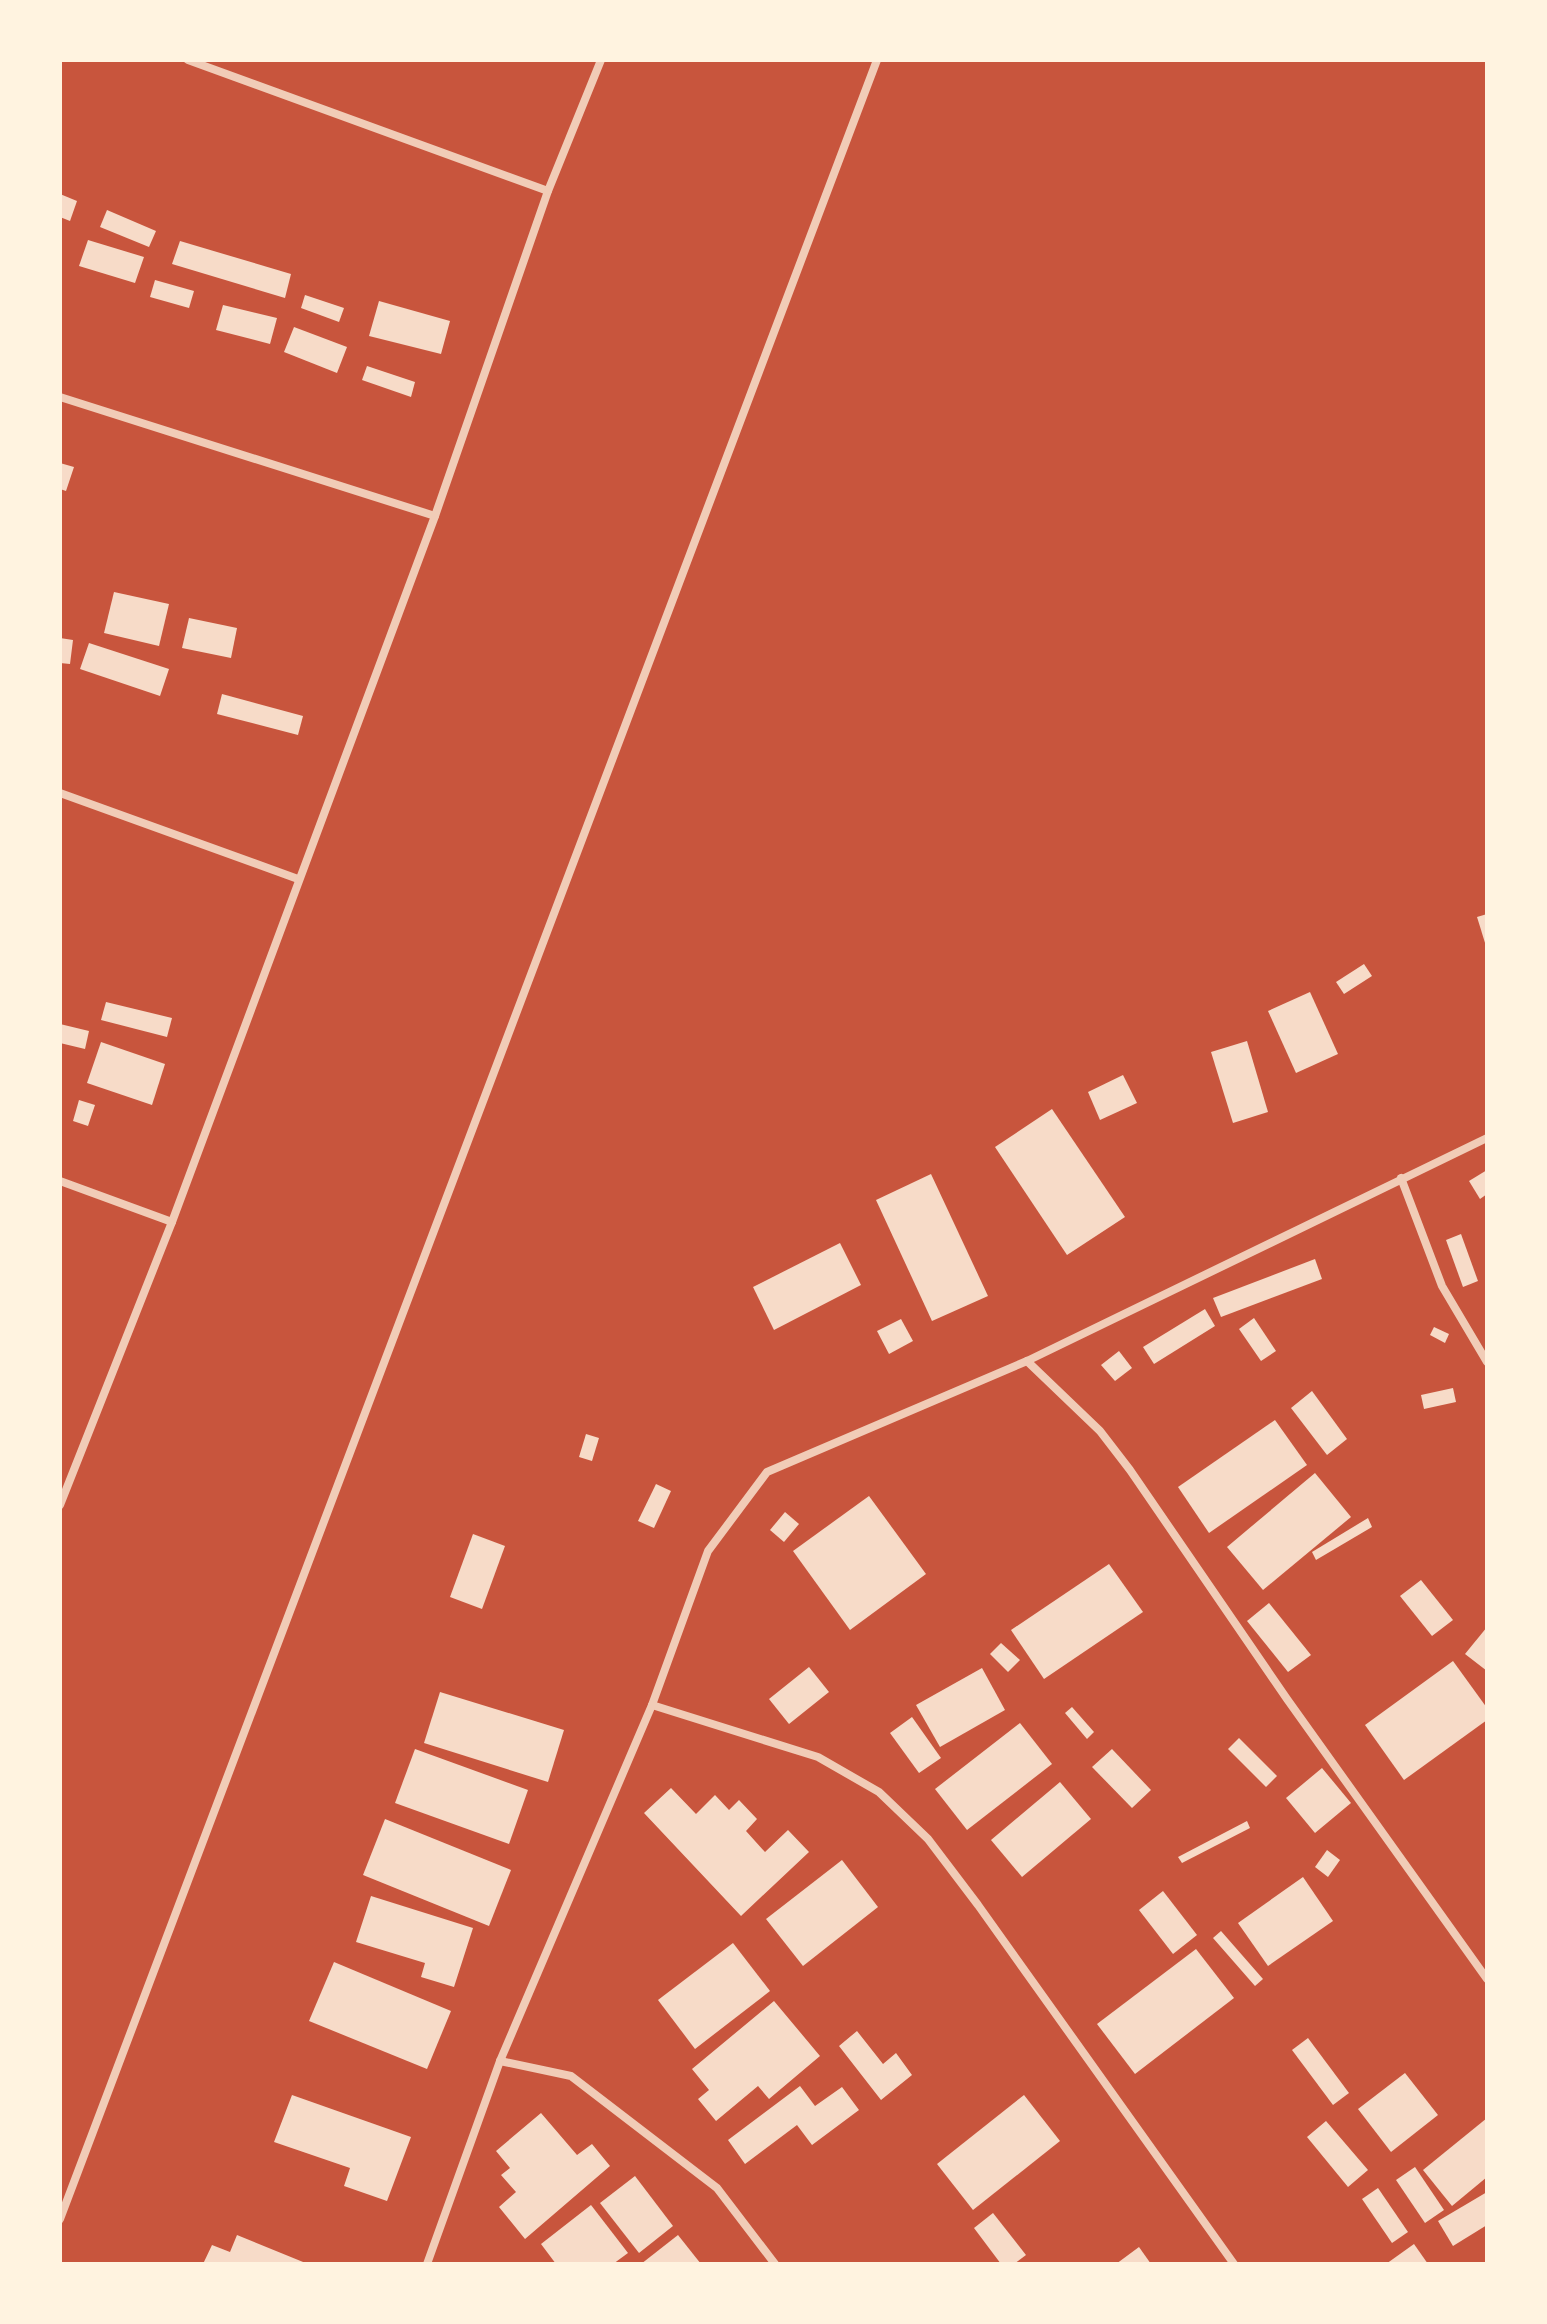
<svg xmlns="http://www.w3.org/2000/svg" width="1547" height="2324" font-family="'Work Sans',sans-serif">
  <style>
    .building { fill: #f7dbc8 }
    .lines { fill: none; stroke-linecap: round; stroke-linejoin: round }
    .minor { stroke: #f1ccb7; stroke-width: 8 }
  </style>
  <rect width="100%" height="100%" fill="#c8553d"/>
  <!-- building -->
  <g class="building">
    <polygon points="60,194 77,201 70,221 60,217"/>
    <polygon points="107,210 156,231 149,247 100,227"/>
    <polygon points="88,240 144,257 135,283 79,266"/>
    <polygon points="180,241 291,274 285,298 172,264"/>
    <polygon points="155,280 194,291 189,308 150,297"/>
    <polygon points="305,295 344,308 339,322 301,308"/>
    <polygon points="379,301 450,321 441,354 369,336"/>
    <polygon points="223,305 277,318 270,344 216,330"/>
    <polygon points="294,327 347,347 337,373 284,352"/>
    <polygon points="367,366 415,382 411,397 362,380"/>
    <polygon points="60,463 74,467 66,491 60,489"/>
    <polygon points="114,592 169,604 159,646 104,633"/>
    <polygon points="189,618 237,628 231,658 182,648"/>
    <polygon points="60,638 73,640 70,664 60,663"/>
    <polygon points="89,643 169,669 160,696 80,669"/>
    <polygon points="222,694 303,716 298,735 217,714"/>
    <polygon points="1487,914 1487,946 1486,946 1477,917"/>
    <polygon points="1364,964 1372,976 1344,994 1336,982"/>
    <polygon points="1310,992 1338,1054 1296,1073 1268,1011"/>
    <polygon points="106,1002 172,1018 167,1037 101,1020"/>
    <polygon points="60,1024 89,1031 85,1049 60,1043"/>
    <polygon points="1247,1041 1268,1112 1233,1123 1211,1052"/>
    <polygon points="101,1042 165,1064 152,1105 87,1083"/>
    <polygon points="1123,1075 1137,1103 1100,1120 1088,1092"/>
    <polygon points="79,1100 95,1105 88,1126 73,1121"/>
    <polygon points="1052,1109 1125,1217 1067,1255 995,1147"/>
    <polygon points="1487,1170 1487,1194 1480,1199 1469,1181"/>
    <polygon points="931,1174 988,1296 932,1321 876,1200"/>
    <polygon points="1461,1234 1478,1281 1463,1287 1446,1240"/>
    <polygon points="840,1243 861,1285 774,1330 753,1287"/>
    <polygon points="1315,1259 1322,1279 1221,1317 1213,1298"/>
    <polygon points="1205,1309 1215,1326 1154,1364 1143,1347"/>
    <polygon points="1254,1318 1276,1351 1261,1361 1239,1329"/>
    <polygon points="901,1319 913,1341 889,1354 877,1331"/>
    <polygon points="1434,1327 1449,1334 1445,1343 1430,1335"/>
    <polygon points="1119,1351 1132,1368 1115,1381 1101,1365"/>
    <polygon points="1453,1388 1456,1402 1424,1409 1421,1395"/>
    <polygon points="1312,1391 1347,1439 1327,1455 1291,1408"/>
    <polygon points="1275,1420 1307,1465 1209,1533 1178,1487"/>
    <polygon points="586,1434 599,1438 592,1461 579,1457"/>
    <polygon points="1315,1473 1351,1517 1263,1590 1227,1547"/>
    <polygon points="656,1484 671,1491 654,1528 638,1521"/>
    <polygon points="869,1496 926,1574 850,1630 793,1551"/>
    <polygon points="785,1512 799,1524 784,1542 770,1530"/>
    <polygon points="1368,1518 1372,1527 1316,1560 1312,1552"/>
    <polygon points="473,1534 505,1546 482,1609 450,1597"/>
    <polygon points="1109,1564 1143,1612 1044,1679 1011,1630"/>
    <polygon points="1421,1580 1453,1620 1432,1636 1400,1596"/>
    <polygon points="1269,1603 1311,1655 1288,1672 1247,1621"/>
    <polygon points="1487,1627 1487,1671 1465,1654"/>
    <polygon points="1001,1643 1020,1660 1008,1672 990,1654"/>
    <polygon points="1453,1661 1487,1708 1487,1720 1404,1780 1365,1725"/>
    <polygon points="809,1667 829,1692 789,1724 769,1699"/>
    <polygon points="982,1668 1005,1710 940,1747 916,1705"/>
    <polygon points="440,1692 564,1730 548,1782 424,1743"/>
    <polygon points="1072,1707 1094,1732 1087,1739 1065,1713"/>
    <polygon points="912,1717 941,1758 919,1773 890,1733"/>
    <polygon points="1020,1723 1052,1764 967,1830 935,1789"/>
    <polygon points="1239,1738 1277,1776 1266,1787 1228,1749"/>
    <polygon points="415,1749 528,1790 509,1844 395,1803"/>
    <polygon points="1112,1749 1151,1790 1132,1808 1092,1767"/>
    <polygon points="1322,1768 1351,1803 1315,1833 1286,1798"/>
    <polygon points="1060,1782 1091,1819 1022,1877 991,1840"/>
    <polygon points="671,1788 696,1814 715,1795 729,1810 739,1800 757,1819 746,1831 765,1852 788,1830 809,1852 741,1916 644,1813"/>
    <polygon points="385,1819 511,1870 489,1926 363,1875"/>
    <polygon points="1247,1821 1250,1828 1182,1863 1178,1857"/>
    <polygon points="1327,1850 1340,1860 1328,1877 1315,1867"/>
    <polygon points="842,1860 878,1907 803,1966 766,1919"/>
    <polygon points="1303,1877 1333,1921 1268,1966 1238,1923"/>
    <polygon points="1163,1891 1197,1935 1173,1954 1139,1910"/>
    <polygon points="371,1896 473,1928 454,1987 421,1977 425,1963 356,1942"/>
    <polygon points="1221,1931 1263,1979 1255,1986 1213,1938"/>
    <polygon points="733,1943 770,1991 695,2049 658,2000"/>
    <polygon points="1196,1949 1234,1998 1135,2074 1097,2024"/>
    <polygon points="334,1962 451,2011 427,2069 309,2021"/>
    <polygon points="774,2001 820,2056 769,2099 758,2086 716,2121 698,2099 709,2090 692,2069"/>
    <polygon points="857,2031 883,2064 896,2053 912,2075 881,2100 839,2046"/>
    <polygon points="1308,2038 1349,2093 1333,2105 1292,2050"/>
    <polygon points="1405,2073 1438,2115 1391,2152 1358,2109"/>
    <polygon points="800,2086 815,2106 842,2087 859,2110 812,2145 797,2125 745,2164 728,2140"/>
    <polygon points="292,2095 411,2137 387,2201 344,2186 350,2168 274,2142"/>
    <polygon points="1024,2095 1060,2141 973,2210 937,2164"/>
    <polygon points="541,2113 577,2155 592,2144 610,2166 525,2239 499,2207 516,2192 501,2175 510,2168 496,2151"/>
    <polygon points="1487,2118 1487,2177 1452,2206 1423,2170"/>
    <polygon points="1326,2121 1368,2170 1348,2187 1307,2137"/>
    <polygon points="1415,2167 1444,2210 1425,2223 1396,2180"/>
    <polygon points="635,2176 673,2226 639,2253 600,2203"/>
    <polygon points="1378,2188 1408,2232 1392,2243 1362,2199"/>
    <polygon points="1487,2192 1487,2225 1453,2246 1438,2221"/>
    <polygon points="591,2205 628,2253 613,2264 556,2264 541,2244"/>
    <polygon points="993,2213 1026,2255 1014,2264 1001,2264 974,2228"/>
    <polygon points="237,2235 308,2264 203,2264 212,2245 230,2252"/>
    <polygon points="678,2235 701,2264 641,2264"/>
    <polygon points="1414,2244 1428,2264 1386,2264"/>
    <polygon points="1139,2247 1151,2264 1116,2264"/>
  </g>
  <g class="lines">
    <!-- minor -->
    <g class="minor">
      <polyline points="188,60 548,191"/>
      <polyline points="60,397 435,516"/>
      <polyline points="60,793 298,879"/>
      <polyline points="1401,1178 1442,1286 1487,1362"/>
      <polyline points="60,1181 172,1222"/>
      <polyline points="1027,1361 1100,1431 1130,1470 1287,1699 1487,1979"/>
      <polyline points="60,1505 172,1222 435,516 548,191 601,60"/>
      <polyline points="652,1705 818,1757 879,1792 928,1839 978,1905 1234,2264"/>
      <polyline points="500,2061 571,2076 717,2188 775,2264"/>
      <polyline points="60,2219 877,60"/>
      <polyline points="427,2264 500,2061 652,1705 708,1551 767,1472 1027,1361 1487,1138"/>
    </g>
  </g>
  <!-- border -->
  <rect width="1547" height="2324" fill="none" stroke="#fff3e0" stroke-width="124"/>
</svg>
